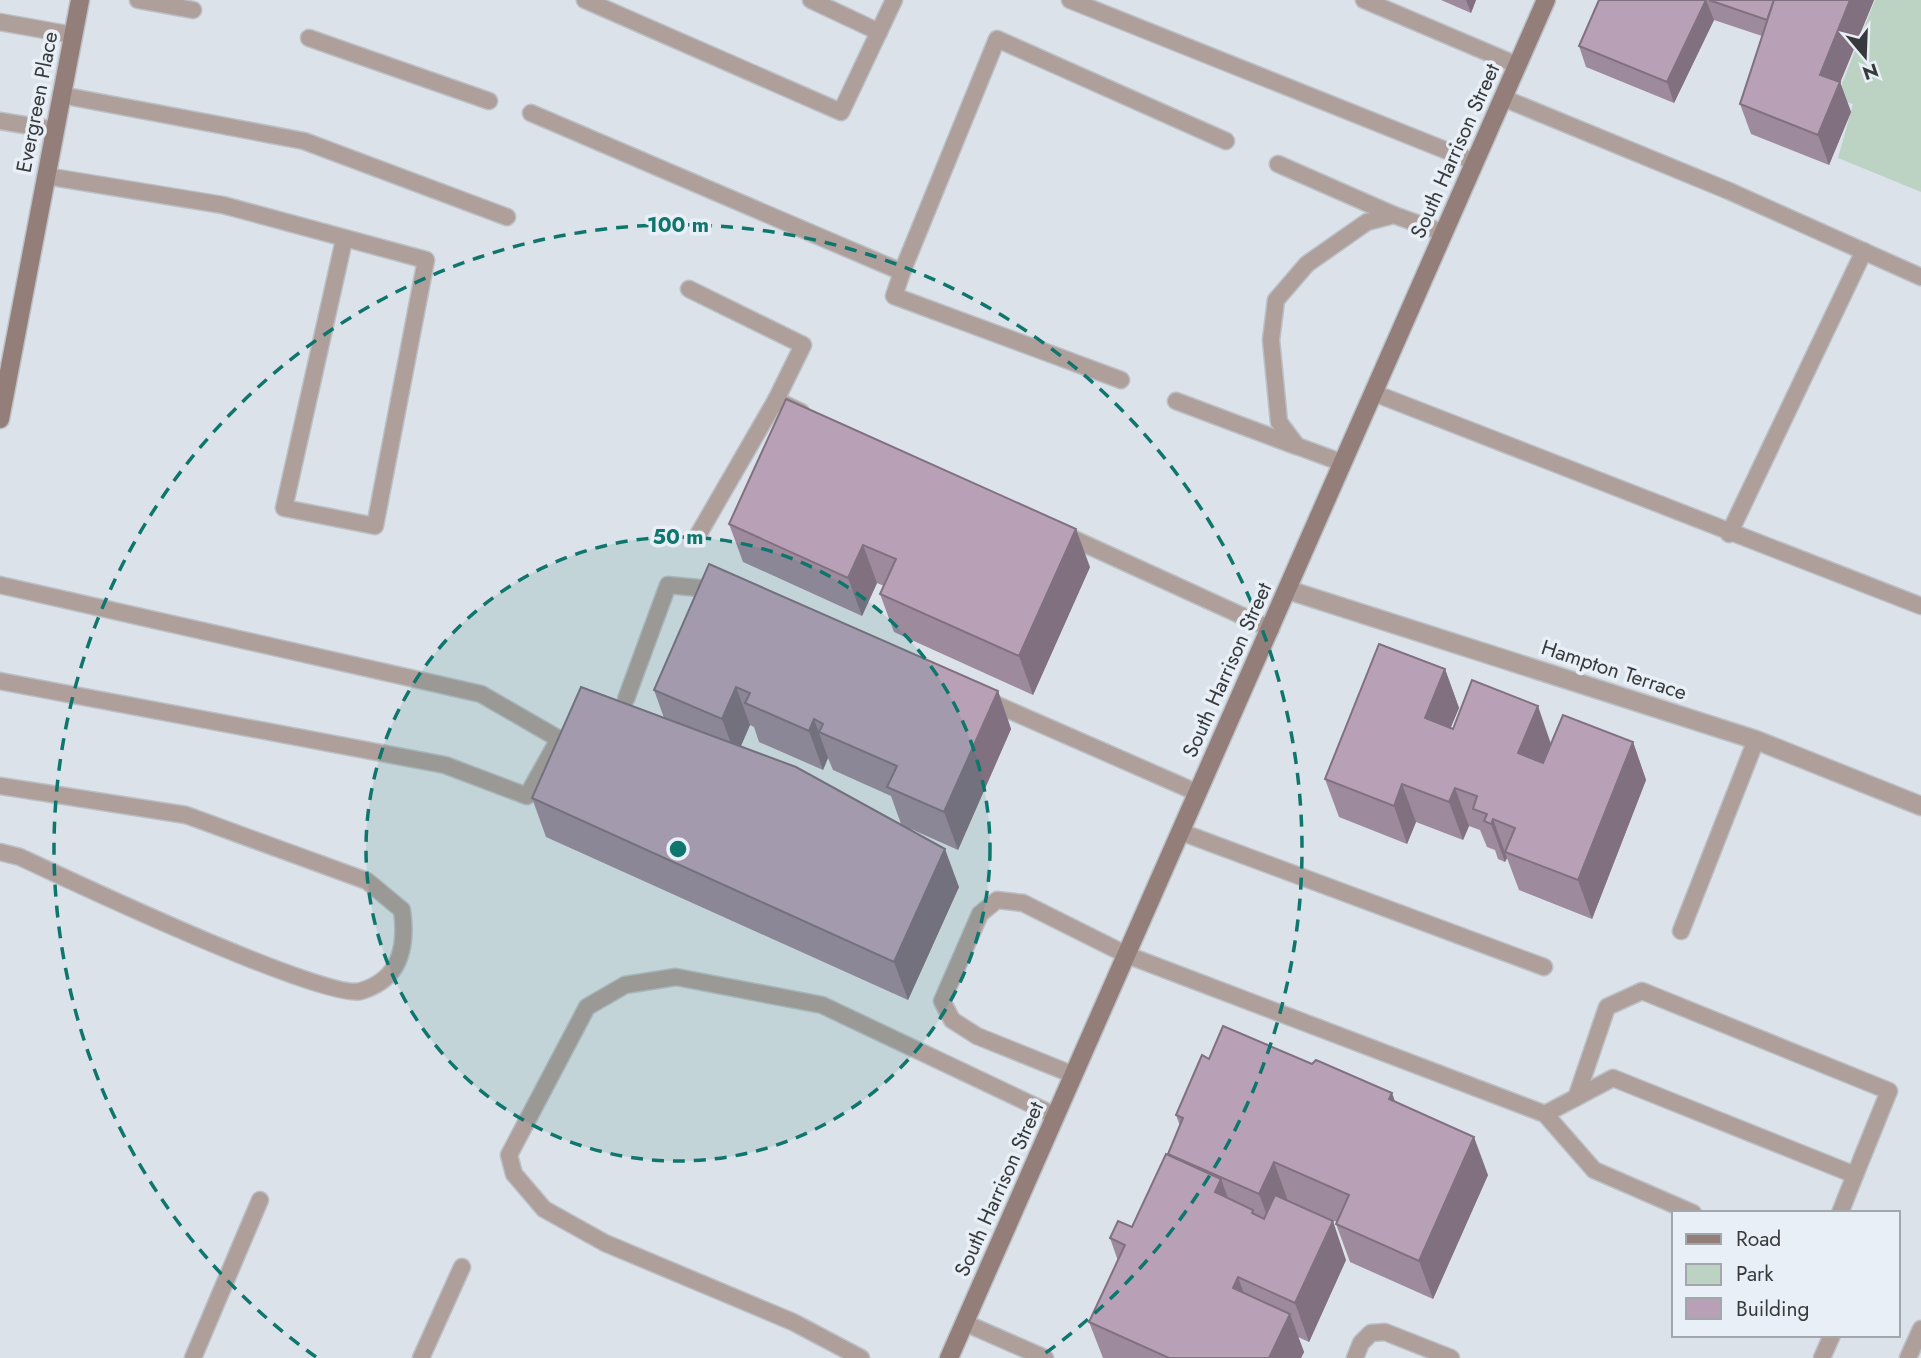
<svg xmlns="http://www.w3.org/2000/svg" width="1921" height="1358" font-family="Jost,sans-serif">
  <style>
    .green { fill: #bcd3c3 }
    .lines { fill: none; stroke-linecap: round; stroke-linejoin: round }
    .lane-casing { stroke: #bbc0c6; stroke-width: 19 }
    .street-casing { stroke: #bbc0c6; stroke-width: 21 }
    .secondary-casing { stroke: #bbc0c6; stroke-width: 21 }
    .lane { stroke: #ae9f9b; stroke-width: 16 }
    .street { stroke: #ae9f9b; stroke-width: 18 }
    .secondary { stroke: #947e79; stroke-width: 18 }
    .wall { fill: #9e8a9d; fill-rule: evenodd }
    .shaded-wall { fill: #817180 }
    .building { fill: #b8a1b7; stroke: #817180; stroke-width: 2 }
    .ring { fill: none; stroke: #0f766e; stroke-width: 3.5; stroke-dasharray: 12 9 }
    .labels { text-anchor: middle; stroke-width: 7; stroke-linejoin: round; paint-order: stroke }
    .street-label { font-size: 21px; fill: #373a3c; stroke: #e9eff6 }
    .centre { fill: #0f766e; stroke: #e9eff6; stroke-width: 3.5 }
    .ring-label { font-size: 21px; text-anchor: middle; font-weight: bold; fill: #0f766e; stroke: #e9eff6; stroke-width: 7; stroke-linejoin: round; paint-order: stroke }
  </style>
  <rect width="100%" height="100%" fill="#dce2e9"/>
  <!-- green -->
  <polygon class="green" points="1875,0 1921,0 1921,192 1838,158 1853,104 1836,99"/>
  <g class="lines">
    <defs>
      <g id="lane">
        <polyline points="138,0 193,10"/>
        <polyline points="585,0 841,112 894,0"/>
        <polyline points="811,0 879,32"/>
        <polyline points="1070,0 1475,162"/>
        <polyline points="1364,0 1517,65"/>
        <polyline points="0,22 73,35"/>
        <polyline points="309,38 489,101"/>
        <polyline points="61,95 304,141 507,217"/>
        <polyline points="1503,98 1729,191 1921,277"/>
        <polyline points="531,113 902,272 997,39 1226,141"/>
        <polyline points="0,121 55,130"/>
        <polyline points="1278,164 1394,215"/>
        <polyline points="46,176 223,205 426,260 375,526 284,508 344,240"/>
        <polyline points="902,272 894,296 1121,380"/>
        <polyline points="689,289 803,345 776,400"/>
        <polyline points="1374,393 1921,606"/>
        <polyline points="1176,401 1296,446"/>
        <polyline points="1343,463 1297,446 1279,422 1271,340 1276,300 1307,264 1367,222 1394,215 1444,233"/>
        <polyline points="1063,534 1271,629"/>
        <polyline points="1729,534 1864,251"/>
        <polyline points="698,535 776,400 801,412"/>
        <polyline points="0,585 481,694 559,739 527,796 445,765 0,681"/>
        <polyline points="626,699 668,585 720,590"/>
        <polyline points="986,700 1198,793"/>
        <path d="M0,786l186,29 181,66 35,29c5,36 -1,69 -41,81 -34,11 -294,-112 -341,-134l-20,-5"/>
        <polyline points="1181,832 1544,967"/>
        <polyline points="1681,931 1756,740"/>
        <polyline points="1074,1075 977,1036 952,1020 942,1001 980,914 997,900 1023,903 1127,955 1545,1114 1594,1170 1693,1213"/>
        <polyline points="1545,1114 1613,1078 1855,1175 1889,1091 1642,991 1607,1007 1576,1098"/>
        <polyline points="1840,1213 1855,1175"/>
        <polyline points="965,1323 1045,1358"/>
        <polyline points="193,1358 260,1200"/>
        <polyline points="421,1358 462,1267"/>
        <polyline points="861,1358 793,1322 605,1243 544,1209 514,1174 509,1155 587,1007 625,985 676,977 822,1005 1056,1116"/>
        <polyline points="1355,1358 1361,1343 1371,1333 1385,1332 1451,1358"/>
        <polyline points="1822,1358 1832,1335"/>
        <polyline points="1908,1358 1921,1329"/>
      </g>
      <polyline id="street" points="1288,590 1756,740 1921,806"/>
      <g id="secondary">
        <polyline points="0,419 80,0"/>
        <polyline points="949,1358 1546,0"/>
      </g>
    </defs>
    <!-- lane casing -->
    <use href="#lane" class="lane-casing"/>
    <!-- street casing -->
    <use href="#street" class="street-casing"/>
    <!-- secondary casing -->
    <use href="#secondary" class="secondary-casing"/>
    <!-- lane -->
    <use href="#lane" class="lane"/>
    <!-- street -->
    <use href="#street" class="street"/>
    <!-- secondary -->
    <use href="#secondary" class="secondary"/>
  </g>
  <!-- wall -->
  <g class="wall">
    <polygon points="1441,0 1476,0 1471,13"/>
    <polygon points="1599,0 1874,0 1840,82 1851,112 1829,165 1751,134 1740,104 1762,36 1714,20 1674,103 1586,67 1579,46"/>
    <polygon points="729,524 1090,567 1033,695 894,632 880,594 884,586 877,583 862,616 743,562"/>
    <path d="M709,564l289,127 13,38 -53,121 -47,-21 48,58 -51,113 -362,-163 -14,-39 132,-80 -10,-28zM750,725l4,2 5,15 64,28 5,-12 5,12 58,26 10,28 -160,-78z"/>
    <polygon points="1445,669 1459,708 1450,728 1551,743 1633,742 1646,780 1592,919 1519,890 1507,858 1505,862 1498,859 1495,850 1487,847 1480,830 1469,826 1463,840 1416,822 1407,844 1339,817 1325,779"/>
    <polygon points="1209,1059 1312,1064 1395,1102 1488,1175 1433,1299 1350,1262 1336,1224 1337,1222 1288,1201 1346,1260 1309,1342 1298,1337 1304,1352 1301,1358 1103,1358 1089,1322 1118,1261 1110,1238 1132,1227 1168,1155 1168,1154 1180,1126 1176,1115"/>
  </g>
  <!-- shaded-wall -->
  <g class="shaded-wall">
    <polygon points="1466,0 1476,0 1471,13"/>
    <polygon points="1706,0 1714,20 1674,103 1667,82"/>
    <polygon points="1850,0 1874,0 1831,105 1820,75"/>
    <polygon points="1840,82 1851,112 1829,165 1818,135"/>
    <polygon points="1076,529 1090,567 1033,695 1019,656"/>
    <polygon points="863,545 877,583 862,616 848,578"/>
    <polygon points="1445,669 1459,708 1439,756 1425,718"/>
    <polygon points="736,687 750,725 736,757 722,719"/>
    <polygon points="998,691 1011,729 958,850 944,812"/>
    <polygon points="1538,706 1551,744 1532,792 1518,753"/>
    <polygon points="814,719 828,758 823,770 809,731"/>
    <polygon points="1633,742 1646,780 1592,919 1578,880"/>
    <polygon points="1402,784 1416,822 1407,844 1394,806"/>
    <polygon points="1455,788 1469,826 1463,840 1449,802"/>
    <polygon points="1493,819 1507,858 1505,862 1491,824"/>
    <polygon points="945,849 959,887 908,1000 894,962"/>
    <polygon points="1392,1093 1406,1131 1389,1099"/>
    <polygon points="1474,1137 1488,1175 1433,1299 1419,1261"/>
    <polygon points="1274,1162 1288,1201 1273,1232 1259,1194"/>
    <polygon points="1221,1179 1235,1217 1215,1192"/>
    <polygon points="1333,1221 1346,1260 1309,1342 1295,1303"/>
    <polygon points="1238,1277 1252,1316 1233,1288"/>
    <polygon points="1290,1314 1304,1352 1301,1358 1269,1358"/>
  </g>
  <!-- building -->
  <g class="building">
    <polygon points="1599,0 1706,0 1667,82 1579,46"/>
    <polygon points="1709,0 1774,0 1767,20"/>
    <polygon points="1774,0 1850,0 1820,75 1840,82 1818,135 1740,104"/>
    <polygon points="786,399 1076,529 1019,656 880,594 896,559 863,545 848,578 729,524"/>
    <polygon points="709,564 998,691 944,812 887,787 897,766 819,732 823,724 814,719 809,731 745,703 750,693 736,687 722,719 654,690"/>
    <polygon points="1379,644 1445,669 1425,718 1453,729 1472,680 1538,706 1518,753 1543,763 1563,715 1633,742 1578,880 1505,852 1515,828 1493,819 1491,824 1484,821 1487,814 1473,809 1477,796 1455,788 1449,802 1402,784 1394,806 1325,779"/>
    <polygon points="581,687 796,767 945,849 894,962 532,798"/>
    <polygon points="1223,1026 1312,1064 1316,1060 1392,1093 1389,1099 1474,1137 1419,1261 1336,1224 1349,1195 1274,1162 1259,1194 1168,1154 1183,1118 1176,1115 1202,1055 1209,1059"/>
    <polygon points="1166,1154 1221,1179 1215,1192 1253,1210 1252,1213 1264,1219 1275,1195 1333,1221 1295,1303 1238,1277 1233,1288 1290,1314 1269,1358 1169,1358 1089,1322 1125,1245 1110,1238 1118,1221 1132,1227"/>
  </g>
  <!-- distance rings -->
  <circle cx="678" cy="849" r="312" fill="#0f766e" fill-opacity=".12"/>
  <g class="ring">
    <circle cx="678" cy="849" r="312"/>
    <path d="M316 1357A624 624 0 1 1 1040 1357"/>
  </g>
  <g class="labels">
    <!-- street labels -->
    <g class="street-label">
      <text transform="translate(37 102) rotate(-79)" y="7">Evergreen Place</text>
      <text transform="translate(1455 151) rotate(-66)" y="7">South Harrison Street</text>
      <text transform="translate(1227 670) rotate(-66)" y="7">South Harrison Street</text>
      <text transform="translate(1614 670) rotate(18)" y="7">Hampton Terrace</text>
      <text transform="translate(999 1189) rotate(-66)" y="7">South Harrison Street</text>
    </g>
  </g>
  <circle cx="678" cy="849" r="10" class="centre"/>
  <g class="ring-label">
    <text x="678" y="232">100 m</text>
    <text x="678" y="544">50 m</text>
  </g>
  <!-- legend -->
  <rect x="1672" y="1211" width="228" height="126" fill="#e9eff6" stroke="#a2a7ac" stroke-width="2"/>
  <rect x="1686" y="1234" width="35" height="10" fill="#947e79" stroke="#a2a7ac" stroke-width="2"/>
  <text x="1736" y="1246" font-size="21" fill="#373a3c">Road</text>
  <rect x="1686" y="1264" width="35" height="21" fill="#bcd3c3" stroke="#a2a7ac" stroke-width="2"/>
  <text x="1736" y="1281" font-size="21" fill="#373a3c">Park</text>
  <rect x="1686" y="1298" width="35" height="21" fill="#b8a1b7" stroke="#a2a7ac" stroke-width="2"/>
  <text x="1736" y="1316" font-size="21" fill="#373a3c">Building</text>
  <!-- north arrow -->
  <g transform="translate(1865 56) rotate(161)" stroke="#e9eff6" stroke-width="5" paint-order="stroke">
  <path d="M0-5L12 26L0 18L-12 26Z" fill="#373a3c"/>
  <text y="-10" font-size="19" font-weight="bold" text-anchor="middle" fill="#373a3c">N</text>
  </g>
</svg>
